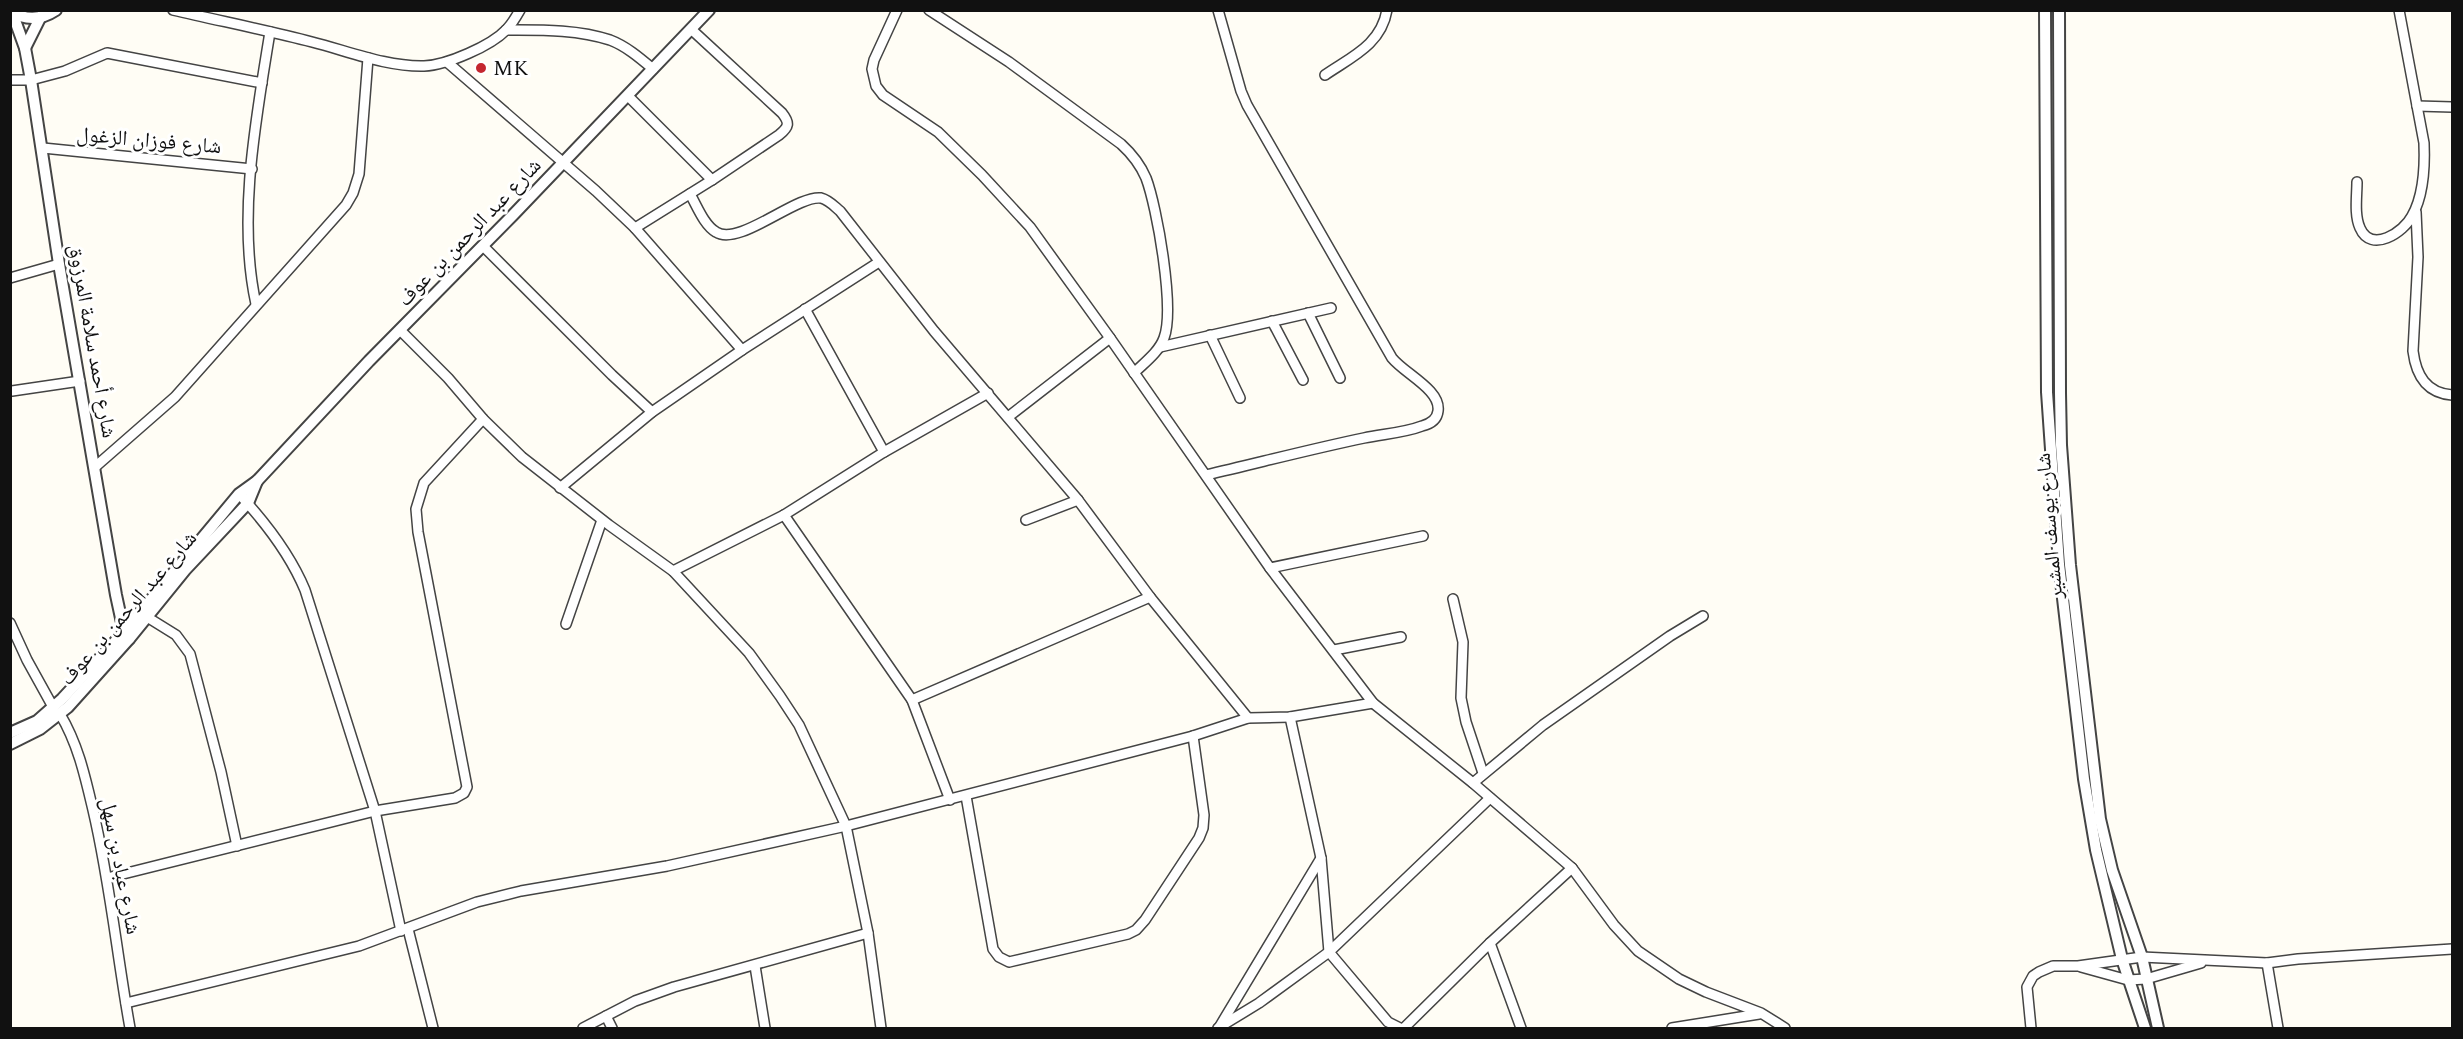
<svg xmlns="http://www.w3.org/2000/svg" width="2463" height="1039" font-family="Spectral,'Noto Naskh Arabic',serif">
  <style>
    .lines { fill: none; stroke-linecap: round; stroke-linejoin: round }
    .minor-casing { stroke: #444; stroke-width: 12 }
    .tertiary-casing { stroke: #444; stroke-width: 14 }
    .minor { stroke: #fff; stroke-width: 9 }
    .tertiary { stroke: #fff; stroke-width: 10 }
    .poi-dot { fill: #c4262e; stroke: #fff; stroke-width: 2 }
    .labels { text-anchor: middle; stroke-width: 6; stroke-linejoin: round; paint-order: stroke }
    .poi-label { font-size: 21px; fill: #111; stroke: #fff; text-anchor: start }
    .street-label { font-size: 21px; fill: #111; stroke: #fff }
  </style>
  <rect width="100%" height="100%" fill="#fffdf5"/>
  <g class="lines">
    <defs>
      <g id="minor">
        <path d="M173,10c47,11 93,20 139,32 36,9 75,25 112,24 23,-1 67,-20 83,-37 5,-5 9,-12 13,-19"/>
        <polyline points="897,10 874,60 872,69 876,86 883,95 938,132 982,175 1030,227 1110,338 1270,568 1373,703 1473,783 1572,868 1614,925 1638,951 1679,979 1706,992 1761,1013 1785,1028"/>
        <path d="M929,10l80,52 112,82c11,10 19,20 25,34 11,29 29,131 18,160 -5,14 -20,25 -30,35"/>
        <path d="M506,30c34,0 71,-1 104,10 16,6 30,18 43,29"/>
        <path d="M692,30l90,83c8,10 7,14 -3,22l-67,45"/>
        <polyline points="447,62 596,191 635,228 742,350"/>
        <path d="M1325,75c26,-18 56,-30 62,-65"/>
        <polyline points="10,80 31,80 65,71 107,53 262,83"/>
        <polyline points="628,96 712,180 635,228"/>
        <polyline points="2417,106 2452,107"/>
        <polyline points="43,148 252,169"/>
        <path d="M2357,182c0,14 -3,33 3,46 11,26 44,4 52,-12 12,-21 13,-49 12,-73l-25,-133"/>
        <path d="M690,194c7,12 14,31 26,38 23,15 80,-37 105,-34 8,2 13,8 19,13l94,120 144,169 72,97 98,121"/>
        <path d="M2416,212l2,45 -5,94c3,24 13,42 39,44"/>
        <polyline points="483,246 612,375 652,412"/>
        <polyline points="10,278 59,264"/>
        <path d="M256,304c-19,-86 0,-185 14,-272"/>
        <polyline points="805,309 884,452"/>
        <polyline points="1308,313 1340,378"/>
        <polyline points="1272,321 1303,380"/>
        <polyline points="400,330 448,378 483,419 522,457 609,525 673,571 749,653 780,696 799,725 846,826 868,933 881,1028"/>
        <polyline points="1210,335 1240,398"/>
        <polyline points="1160,347 1331,308"/>
        <polyline points="12,391 80,381"/>
        <polyline points="1008,417 1110,338"/>
        <polyline points="95,467 175,397 346,205 353,193 359,174 368,58"/>
        <path d="M1206,475c52,-12 105,-26 158,-37 18,-4 40,-5 58,-12 8,-2 15,-6 16,-15 3,-21 -33,-37 -46,-53l-145,-253 -6,-14 -23,-81"/>
        <polyline points="560,488 652,412 742,350 879,262"/>
        <path d="M239,494c27,29 51,60 66,96l70,221 26,120"/>
        <polyline points="784,515 912,700 950,800"/>
        <polyline points="1026,520 1078,500"/>
        <polyline points="1270,568 1423,536"/>
        <polyline points="673,571 784,515 884,452 988,393"/>
        <polyline points="1453,599 1463,642 1461,698 1466,722 1483,773"/>
        <polyline points="147,617 176,635 190,654 221,772 237,846"/>
        <polyline points="10,623 27,660 53,707"/>
        <polyline points="566,624 602,520"/>
        <polyline points="1334,650 1401,637"/>
        <polyline points="912,700 1150,597"/>
        <path d="M60,714c18,30 25,62 33,96 17,72 24,146 37,218"/>
        <polyline points="1290,717 1321,858 1329,952 1388,1022 1400,1028"/>
        <polyline points="1473,783 1543,725 1670,636 1703,616"/>
        <polyline points="966,796 993,949 999,957 1009,962 1128,934 1136,930 1145,920 1199,838 1203,828 1204,815 1193,736"/>
        <polyline points="107,878 375,811 455,798 464,793 467,787 418,532 416,509 424,483 483,419"/>
        <polyline points="408,929 433,1028"/>
        <polyline points="1490,943 1521,1028"/>
        <polyline points="2267,963 2278,1028"/>
        <polyline points="755,966 765,1028"/>
        <polyline points="2081,967 2128,980 2146,979 2201,963"/>
        <polyline points="126,1003 359,946 477,902 521,891 667,866 846,826 1193,736 1248,718 1290,717 1373,703"/>
        <polyline points="606,1016 612,1028"/>
        <polyline points="1220,1026 1321,858"/>
        <polyline points="583,1028 635,1001 674,987 868,933"/>
        <polyline points="1218,1028 1259,1003 1329,952 1490,798"/>
        <polyline points="1404,1028 1490,943 1572,868"/>
        <polyline points="1672,1028 1759,1014"/>
        <polyline points="2031,1028 2027,987 2033,976 2039,972 2053,966 2078,966 2142,957 2267,963 2298,959 2452,949"/>
      </g>
      <g id="tertiary">
        <polyline points="2045,10 2047,392 2059,564 2084,779 2096,850 2122,959 2145,1028"/>
        <polyline points="2059,10 2060,393 2061,445 2070,565 2100,819 2112,870 2142,957 2158,1028"/>
        <path d="M10,11c16,10 31,9 46,-1"/>
        <polyline points="12,12 25,48 31,80 59,264 116,595 124,632 129,639"/>
        <polyline points="25,48 40,18"/>
        <polyline points="10,733 37,721 62,699 124,632 239,494 257,481 369,361 513,215 709,10"/>
        <polyline points="10,744 40,729 68,707 129,639 185,570 248,503 257,481"/>
      </g>
    </defs>
    <!-- minor casing -->
    <use href="#minor" class="minor-casing"/>
    <!-- tertiary casing -->
    <use href="#tertiary" class="tertiary-casing"/>
    <!-- minor -->
    <use href="#minor" class="minor"/>
    <!-- tertiary -->
    <use href="#tertiary" class="tertiary"/>
  </g>
  <!-- markers -->
  <circle class="poi-dot" cx="481" cy="68" r="6"/>
  <g class="labels">
    <!-- poi labels -->
    <g class="poi-label">
      <text x="493" y="75">MK</text>
    </g>
    <!-- street labels -->
    <g class="street-label">
      <text transform="translate(149 140) rotate(5)" y="7">شارع فوزان الزغول</text>
      <text transform="translate(469 232) rotate(-46)" y="7">شارع عبد الرحمن بن عوف</text>
      <text transform="translate(93 341) rotate(80)" y="7">شارع أحمد سلامة المرزوق</text>
      <text transform="translate(2049 526) rotate(-95)" y="7">شارع يوسف المشير</text>
      <text transform="translate(128 608) rotate(-49)" y="7">شارع عبد الرحمن بن عوف</text>
      <text transform="translate(121 866) rotate(79)" y="7">شارع عباد بن سهل</text>
    </g>
  </g>
  <!-- border -->
  <rect width="2463" height="1039" fill="none" stroke="#111111" stroke-width="24"/>
</svg>
